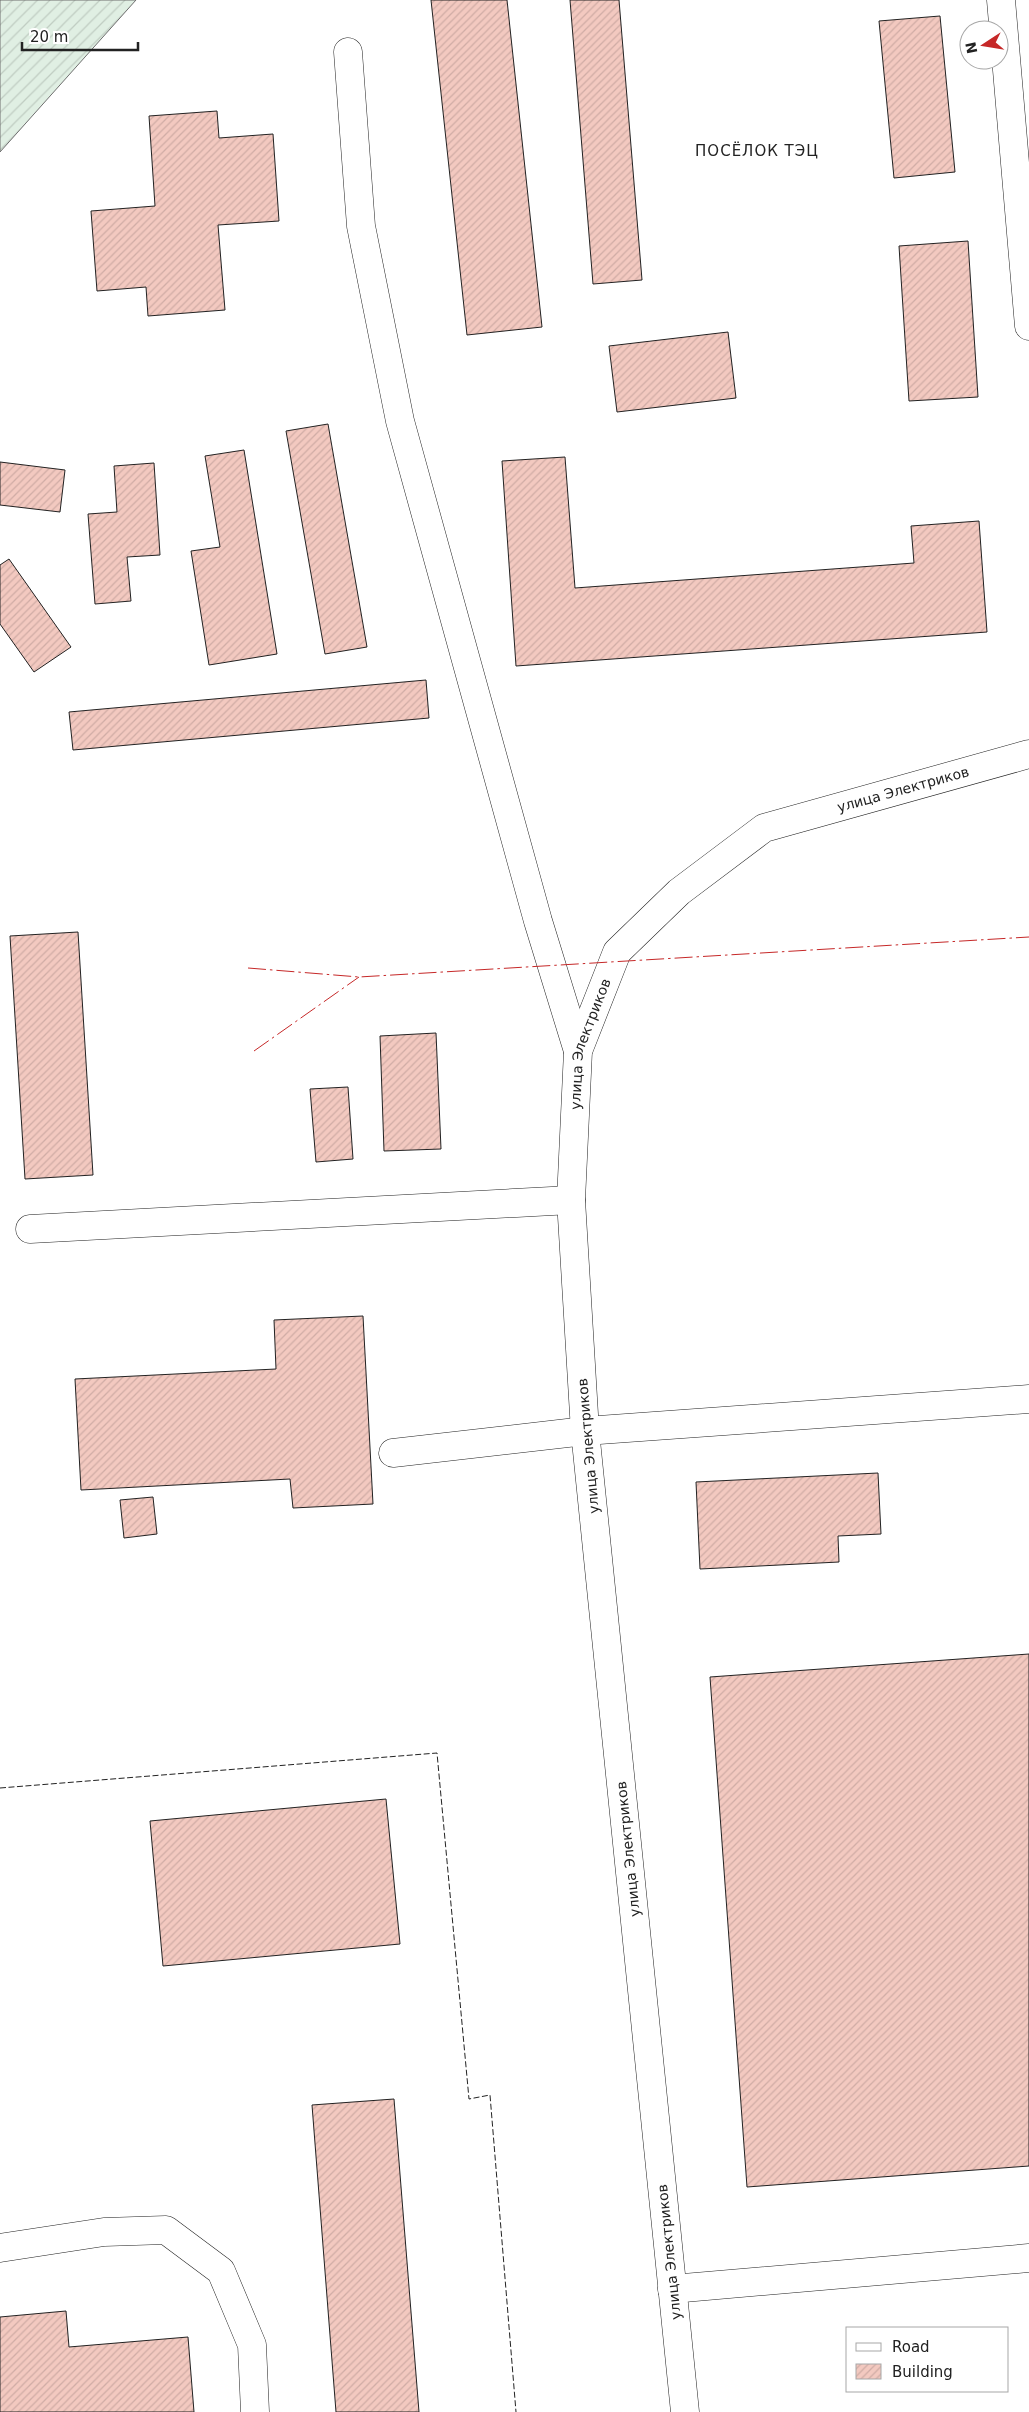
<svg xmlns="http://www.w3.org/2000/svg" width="1029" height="2412" font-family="'DejaVu Sans',sans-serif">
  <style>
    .garden { fill: url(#garden-furrows); stroke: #6f6f6f }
    .building { fill: url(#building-hatch); stroke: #222 }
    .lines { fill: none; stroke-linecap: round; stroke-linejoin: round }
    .minor-casing { stroke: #222; stroke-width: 29 }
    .minor { stroke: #fff; stroke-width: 28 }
    .fence { stroke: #222; stroke-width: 1; stroke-dasharray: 6 2.5; stroke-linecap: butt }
    .power { stroke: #c62828; stroke-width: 1; stroke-dasharray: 18 4 2.5 4; stroke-linecap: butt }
    .labels { text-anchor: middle; stroke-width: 4; stroke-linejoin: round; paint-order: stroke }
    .street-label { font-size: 14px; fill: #222; stroke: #fff }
    .neighbourhood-label { font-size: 15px; letter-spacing: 1px; fill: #222; stroke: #fff }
  </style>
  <defs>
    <pattern id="garden-furrows" width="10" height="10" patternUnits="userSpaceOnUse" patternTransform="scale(1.25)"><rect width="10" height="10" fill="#e0efe3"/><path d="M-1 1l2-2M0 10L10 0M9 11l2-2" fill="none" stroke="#c0cdc2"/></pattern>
    <pattern id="building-hatch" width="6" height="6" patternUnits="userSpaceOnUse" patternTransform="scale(1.25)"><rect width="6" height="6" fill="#f3c9c0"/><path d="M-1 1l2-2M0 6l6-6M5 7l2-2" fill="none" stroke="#d0aca5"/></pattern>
  </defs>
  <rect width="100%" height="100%" fill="#fff"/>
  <!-- garden -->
  <polygon class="garden" points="0,0 136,0 0,152"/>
  <!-- building -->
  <g class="building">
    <polygon points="431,0 507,0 542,327 467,335"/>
    <polygon points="570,0 619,0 642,280 593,284"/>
    <polygon points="940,16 955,172 894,178 879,21"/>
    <polygon points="217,111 219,138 273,134 279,221 218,225 225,310 148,316 146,287 97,291 91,211 155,206 149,116"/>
    <polygon points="968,241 978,397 909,401 899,246"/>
    <polygon points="728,332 736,398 617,412 609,346"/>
    <polygon points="328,424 367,647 325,654 286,431"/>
    <polygon points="244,450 277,654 209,665 191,551 220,547 205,456"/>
    <polygon points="565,457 575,588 914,563 911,526 979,521 987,632 516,666 502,461"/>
    <polygon points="0,462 65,470 60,512 0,505"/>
    <polygon points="154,463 160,555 127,557 131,601 95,604 88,514 117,512 114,466"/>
    <polygon points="9,559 71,647 34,672 0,624 0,565"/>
    <polygon points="426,680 429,718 73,750 69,712"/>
    <polygon points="78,932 93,1175 25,1179 10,936"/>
    <polygon points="436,1033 441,1149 384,1151 380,1036"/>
    <polygon points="348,1087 353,1159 316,1162 310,1089"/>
    <polygon points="363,1316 373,1504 293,1508 290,1479 81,1490 75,1379 276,1369 274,1320"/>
    <polygon points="878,1473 881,1534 838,1536 839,1562 700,1569 696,1482"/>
    <polygon points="153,1497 157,1534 124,1538 120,1500"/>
    <polygon points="1029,1654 1029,2166 747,2187 710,1677"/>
    <polygon points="386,1799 400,1944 163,1966 150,1821"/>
    <polygon points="394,2099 419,2412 336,2412 312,2105"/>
    <polygon points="66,2311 69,2347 188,2337 194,2412 0,2412 0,2317"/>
  </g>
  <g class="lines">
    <defs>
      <g id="minor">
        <polyline points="1001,0 1029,326"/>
        <polyline points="348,52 361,226 400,421 538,921 578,1051"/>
        <polyline points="30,1229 571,1200"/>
        <polyline points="393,1453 585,1431 1029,1399"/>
        <polyline points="0,2248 104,2232 166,2230 221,2271 252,2345 255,2412"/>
        <polyline points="672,2289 1029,2258"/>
        <path id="s1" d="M685,2412l-100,-981 -14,-231 7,-149 39,-99 62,-60 85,-64 265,-74"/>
      </g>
    </defs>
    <!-- minor casing -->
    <use href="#minor" class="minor-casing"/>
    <!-- minor -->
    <use href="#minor" class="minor"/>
    <!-- fence -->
    <polyline class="fence" points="0,1788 437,1753 469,2099 490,2095 516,2412"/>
    <!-- power -->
    <g class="power">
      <polyline points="248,968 359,977 1029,937"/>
      <polyline points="254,1051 359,977"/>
    </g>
  </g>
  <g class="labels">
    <!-- street labels -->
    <g class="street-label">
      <text dy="5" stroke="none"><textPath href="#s1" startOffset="1810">улица Электриков</textPath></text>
      <text dy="5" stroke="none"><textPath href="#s1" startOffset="1376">улица Электриков</textPath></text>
      <text transform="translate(588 1446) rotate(-95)" y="5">улица Электриков</text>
      <text transform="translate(628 1849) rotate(-96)" y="5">улица Электриков</text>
      <text transform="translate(669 2252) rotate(-96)" y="5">улица Электриков</text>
    </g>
    <!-- neighbourhood labels -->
    <g class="neighbourhood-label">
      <text x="757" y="156">ПОСЁЛОК ТЭЦ</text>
    </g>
  </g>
  <!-- legend -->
  <rect x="846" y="2327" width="162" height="65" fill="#ffffff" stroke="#a7a7a7"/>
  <rect x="856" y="2343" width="25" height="8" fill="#ffffff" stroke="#a7a7a7"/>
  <text x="892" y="2352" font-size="15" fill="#222222">Road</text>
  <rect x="856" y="2364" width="25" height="15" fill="url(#building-hatch)" stroke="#a7a7a7"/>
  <text x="892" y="2377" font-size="15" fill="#222222">Building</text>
  <!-- north arrow -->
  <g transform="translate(984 45) rotate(258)"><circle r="24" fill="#ffffff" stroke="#a7a7a7"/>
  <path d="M0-4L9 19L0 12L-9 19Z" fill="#c62828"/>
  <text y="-8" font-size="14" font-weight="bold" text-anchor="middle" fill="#222222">N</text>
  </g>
  <!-- scale -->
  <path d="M22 42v8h116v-8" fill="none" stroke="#222222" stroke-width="2.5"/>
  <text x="30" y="42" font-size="15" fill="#222222" stroke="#ffffff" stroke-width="4" paint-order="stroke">20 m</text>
</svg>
